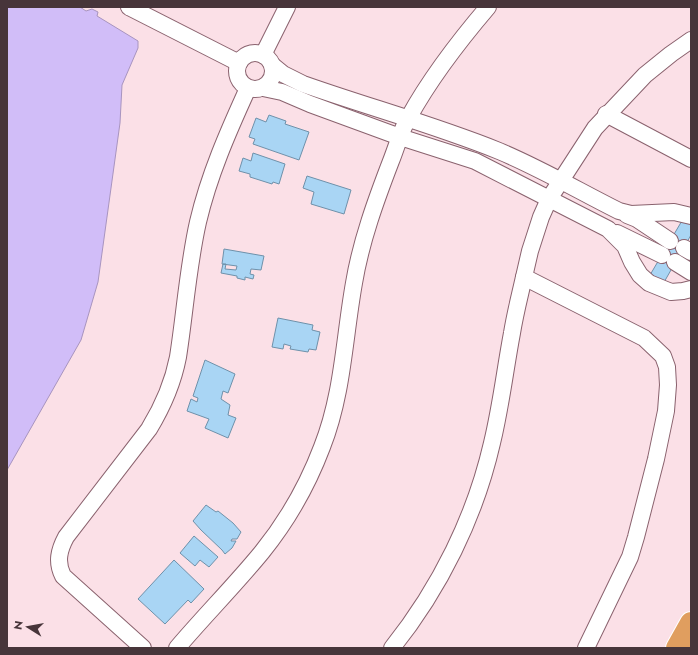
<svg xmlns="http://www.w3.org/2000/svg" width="698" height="655" font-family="Jost,sans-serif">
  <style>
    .water { fill: #d1bdf8; stroke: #a894bf }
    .building { fill: #a9d5f4; stroke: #6f91aa }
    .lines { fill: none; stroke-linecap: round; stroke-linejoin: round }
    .minor-casing { stroke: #8a626e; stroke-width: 18 }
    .trunk-casing { stroke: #fff; stroke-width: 24 }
    .minor { stroke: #fff; stroke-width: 16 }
    .trunk { stroke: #e09e5f; stroke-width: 22 }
  </style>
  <rect width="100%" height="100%" fill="#fbe0e7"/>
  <!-- water -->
  <polygon class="water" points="7,7 80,7 86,11 92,9 98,12 97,16 138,41 138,48 122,85 120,123 98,282 81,340 7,470"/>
  <!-- building -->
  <g class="building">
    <polygon points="269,115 286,121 285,124 309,132 299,160 253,144 255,139 249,137 256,118 266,122"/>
    <polygon points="253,153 285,164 279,184 273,182 272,184 250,177 250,174 239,171 243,158 251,161"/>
    <polygon points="307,176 351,190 344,214 311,204 314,192 303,188"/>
    <polygon points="683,219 691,224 691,235 663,284 650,275"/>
    <polygon points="224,249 264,256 261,270 251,269 250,274 254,275 253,279 245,277 245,280 237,278 237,276 221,273 223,264 226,264 225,269 236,270 237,266 222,264"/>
    <polygon points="278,318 313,325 312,330 320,332 316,350 309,349 308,352 290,349 291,346 284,344 283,349 272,347"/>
    <polygon points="205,360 235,374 228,393 223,391 221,399 230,405 228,415 236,418 228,438 205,428 209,419 187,411 191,399 197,402 198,398 193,396"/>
    <polygon points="206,505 216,512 218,511 233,523 241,532 237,539 232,539 231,541 236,541 232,548 225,554 222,550 201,530 193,521"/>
    <polygon points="194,536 218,557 209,567 200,560 195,566 180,553"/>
    <polygon points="174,560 204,589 191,603 188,600 165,624 138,599"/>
  </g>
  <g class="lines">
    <defs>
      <g id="minor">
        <polyline points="129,7 239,63"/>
        <circle cx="255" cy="71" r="18"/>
        <polyline points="263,55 287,7"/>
        <path d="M272,65l11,9 20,10c65,23 132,41 196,67 41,17 80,40 120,60l12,3 43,-2 17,4"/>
        <polyline points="263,88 282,92 310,104 400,137 475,161 608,229 625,246 632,262 640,275 649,283 671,292 683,291 691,289"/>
        <polyline points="606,114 691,159"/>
        <polyline points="627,215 637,219 670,241"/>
        <polyline points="617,233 662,255"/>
        <polyline points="684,248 691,252"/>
        <polyline points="675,262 691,272"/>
        <path d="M143,648l-80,-72c-7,-14 -4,-26 3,-39l83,-108c14,-23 24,-46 29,-72 7,-45 10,-91 20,-135 11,-47 30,-90 50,-134"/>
        <path d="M177,648c28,-33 58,-63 85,-96 25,-31 46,-68 60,-105 21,-53 22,-108 32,-164 7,-42 22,-83 37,-122 6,-15 10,-31 18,-44 22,-40 50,-76 79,-110"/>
        <path d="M392,648c48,-60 83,-131 100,-205 9,-37 13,-73 20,-110 3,-19 8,-38 12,-56"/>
        <polyline points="586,648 630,557 636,537 656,459 666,411 668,385 667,367 663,356 644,338 524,277 530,251 541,217 549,199 595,128 645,75 671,54 691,40"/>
      </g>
      <polyline id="trunk" points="677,648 691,623"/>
    </defs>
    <!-- minor casing -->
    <use href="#minor" class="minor-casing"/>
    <!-- trunk casing -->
    <use href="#trunk" class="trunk-casing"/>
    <!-- minor -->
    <use href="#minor" class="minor"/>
    <!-- trunk -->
    <use href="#trunk" class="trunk"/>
  </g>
  <!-- border -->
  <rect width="698" height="655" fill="none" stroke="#47353a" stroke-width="16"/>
  <!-- north arrow -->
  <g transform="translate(28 627) rotate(281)" stroke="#fbe0e7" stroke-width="3" paint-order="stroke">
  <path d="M0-3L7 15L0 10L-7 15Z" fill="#47353a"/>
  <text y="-6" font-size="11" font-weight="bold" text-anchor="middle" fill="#47353a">N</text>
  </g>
</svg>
